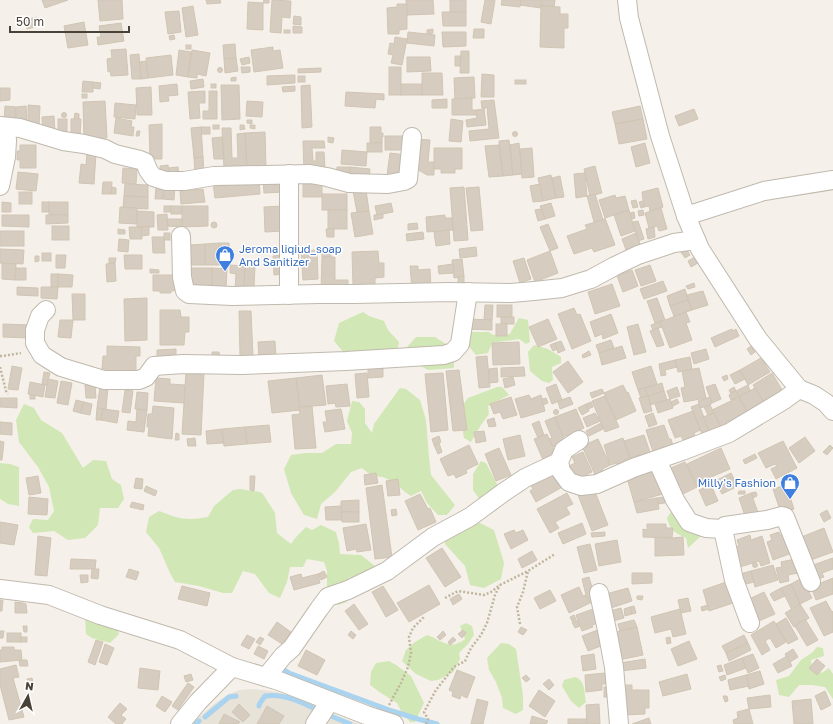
<svg xmlns="http://www.w3.org/2000/svg" width="833" height="724" font-family="'Golos Text',sans-serif">
  <style>
    .residential { fill: #e8e3d9 }
    .green { fill: #d1e7b5 }
    .lines { fill: none; stroke-linecap: round; stroke-linejoin: round }
    .stream { stroke: #a9d3ef; stroke-width: 5 }
    .building { fill: #d6cdc0; stroke: #d1c5b3 }
    .minor-casing { stroke: #c0b9ad; stroke-width: 20 }
    .path { stroke: #c1b59f; stroke-width: 2.5; stroke-dasharray: 2 2; stroke-linecap: butt }
    .minor { stroke: #fff; stroke-width: 18 }
    .labels { text-anchor: middle; stroke-width: 3; stroke-linejoin: round; paint-order: stroke }
    .shop-label { font-size: 11px; fill: #366cbe; stroke: #fff; text-anchor: start }
  </style>
  <rect width="100%" height="100%" fill="#f5f1ea"/>
  <!-- residential -->
  <g class="residential">
    <polygon points="254,689 277,692 311,703 322,709 311,724 193,724 197,719 214,704 229,694 240,690"/>
    <polygon points="329,713 359,724 320,724"/>
  </g>
  <!-- green -->
  <g class="green">
    <polygon points="363,312 369,316 384,321 388,330 399,342 397,352 344,353 334,341 339,323"/>
    <polygon points="519,318 528,320 530,342 526,344 519,339 492,343 488,353 476,355 466,343 467,332 489,332 493,335 510,334 512,330"/>
    <polygon points="416,337 435,337 449,346 454,359 454,368 428,370 417,364 407,347"/>
    <polygon points="534,345 548,349 561,357 561,363 552,367 553,380 549,383 542,381 530,371 528,352"/>
    <polygon points="497,387 502,387 509,395 488,406 489,414 481,425 471,442 464,438 459,410 468,398"/>
    <polygon points="400,388 406,389 420,400 426,420 429,457 431,475 455,505 447,515 438,515 427,503 421,491 411,496 405,492 394,482 383,477 372,476 362,468 351,472 335,492 321,504 317,519 304,515 291,493 284,469 291,455 306,453 322,453 336,444 351,444 352,433 347,421 352,401 359,402 365,409 365,423 372,433 374,424"/>
    <polygon points="24,404 34,408 41,420 62,433 83,468 93,460 106,461 112,479 121,485 124,499 118,508 100,508 98,525 85,538 68,540 54,531 33,533 29,527 33,519 48,520 54,511 49,487 38,467 19,442 16,420"/>
    <polygon points="481,461 486,463 498,486 480,500 473,490 473,474"/>
    <polygon points="0,463 10,464 19,467 19,506 8,504 0,499"/>
    <path d="M240,489l20,3 3,2 12,19 2,20 14,11 5,-7 10,-10 6,3 9,-5 15,7 3,11 1,11 21,1 14,11v16l-8,3 -17,-8 -5,6 2,19 -9,3 -11,-16v-18l-3,-9 -17,-3 -4,8h-13l-3,15 -7,16 -11,-5 -14,-19 -12,-3 -11,22h-9l-24,-7 -24,-4 -5,-9 -11,-25 -13,-16 3,-15 10,-6c20,8 27,10 49,6l6,-11 19,-16z"/>
    <path d="M674,507l25,15 1,15 -12,11 -2,-10c-11,-5 -16,-8 -19,-20z"/>
    <polygon points="480,523 494,530 504,563 501,579 484,588 470,585 465,566 445,544 445,535 466,525"/>
    <polygon points="85,616 116,624 119,634 110,643 92,638 86,634"/>
    <path d="M466,623l6,3 2,9 -6,9 -9,9 1,6 -7,13 -15,8 -7,1 -15,-7 -14,-13 4,-11 9,-8 12,-7c10,3 19,12 29,9 3,-1 7,-3 9,-5l-5,-13z"/>
    <polygon points="501,643 509,644 516,649 523,695 523,710 516,714 503,708 502,698 496,682 489,670 487,658"/>
    <polygon points="817,647 823,648 824,656 811,660 812,668 822,673 829,668 833,674 833,699 825,687 812,685 799,685 789,697 779,695 776,680 789,676 801,660 813,652"/>
    <polygon points="389,661 396,665 411,676 424,703 415,722 410,722 401,711 397,703 381,693 370,685 371,672 376,663"/>
    <path d="M575,677c11,4 9,15 11,25l-7,6 -8,-7 -9,-15 2,-6z"/>
  </g>
  <g class="lines">
    <!-- stream -->
    <g class="stream">
      <polyline points="283,664 284,670 289,673 392,711 418,719 437,724"/>
      <path d="M259,706l1,-3 5,-7c18,-3 37,6 52,14"/>
      <polyline points="331,716 350,724"/>
      <polyline points="205,717 229,697 236,696"/>
      <polyline points="196,724 199,721"/>
    </g>
  </g>
  <!-- building -->
  <g class="building">
    <polygon points="42,0 68,0 45,8"/>
    <polygon points="98,0 122,0 123,19 100,21"/>
    <polygon points="206,0 220,0 221,3 207,4"/>
    <polygon points="264,0 269,0 269,3 263,3"/>
    <polygon points="272,0 291,1 290,18 282,17 281,33 270,32"/>
    <polygon points="406,0 433,0 434,14 407,15"/>
    <rect x="450" y="0" width="16" height="12"/>
    <polygon points="485,0 495,0 491,24 481,22"/>
    <polygon points="502,0 521,0 520,7 501,5"/>
    <polygon points="521,0 542,0 541,8 520,5"/>
    <polygon points="542,0 555,0 554,7 541,6"/>
    <polygon points="248,2 263,3 263,30 247,29"/>
    <polygon points="397,4 407,4 407,29 399,30 399,34 388,34 387,8 397,7"/>
    <polygon points="193,6 198,35 186,37 182,8"/>
    <polygon points="541,6 560,7 560,14 568,14 568,28 564,28 564,48 540,47"/>
    <polygon points="179,11 181,32 168,34 165,12"/>
    <polygon points="442,12 466,12 466,26 443,26"/>
    <polygon points="294,16 301,17 301,25 293,24"/>
    <polygon points="37,17 39,26 27,29 25,20"/>
    <polygon points="84,22 88,45 68,48 64,26"/>
    <polygon points="121,23 124,41 98,45 97,37 101,37 99,26"/>
    <polygon points="293,26 302,27 302,33 293,33"/>
    <polygon points="433,29 433,33 427,34 427,30"/>
    <polygon points="474,29 484,29 484,38 473,38"/>
    <rect x="284" y="30" width="6" height="3"/>
    <polygon points="408,32 427,34 435,35 434,46 407,43"/>
    <polygon points="442,32 466,32 466,46 443,47"/>
    <polygon points="174,35 175,39 170,40 169,36"/>
    <polygon points="395,37 407,39 402,65 391,63 393,55 388,54 390,43 394,44"/>
    <polygon points="235,44 236,58 224,59 223,45"/>
    <rect x="186" y="45" width="5" height="4"/>
    <polygon points="273,47 273,51 280,50 283,68 254,72 251,50"/>
    <polygon points="126,49 128,75 111,76 110,71 108,72 107,59 112,58 111,50"/>
    <polygon points="179,50 191,52 188,77 176,75"/>
    <polygon points="192,50 210,53 206,76 197,74 197,78 188,77"/>
    <polygon points="461,51 469,51 469,73 460,73"/>
    <polygon points="139,54 141,79 132,79 130,55"/>
    <polygon points="171,55 173,75 148,78 146,58"/>
    <polygon points="455,56 461,56 460,66 455,66"/>
    <polygon points="249,57 250,63 242,65 240,59"/>
    <polygon points="407,57 430,57 431,71 407,72"/>
    <polygon points="236,58 238,71 225,73 224,59"/>
    <polygon points="146,61 148,78 141,79 140,62"/>
    <polygon points="241,67 250,67 250,72 242,73"/>
    <rect x="389" y="67" width="12" height="28"/>
    <circle cx="220" cy="70" r="2.5"/>
    <polygon points="321,68 321,72 298,73 298,69"/>
    <polygon points="422,73 442,73 443,95 422,95"/>
    <polygon points="482,74 494,75 494,97 481,97"/>
    <polygon points="295,75 295,83 267,85 267,76"/>
    <rect x="298" y="76" width="7" height="6"/>
    <polygon points="236,77 236,81 231,81 231,78"/>
    <polygon points="474,77 475,98 455,99 454,78"/>
    <polygon points="203,79 204,87 191,89 190,81"/>
    <rect x="515" y="80" width="11" height="4"/>
    <polygon points="83,81 93,82 93,92 82,92"/>
    <polygon points="93,82 101,83 100,89 93,88"/>
    <polygon points="177,84 178,95 168,96 169,101 160,102 159,86"/>
    <rect x="211" y="84" width="5" height="4"/>
    <rect x="401" y="84" width="21" height="11"/>
    <polygon points="221,85 239,85 240,119 222,120"/>
    <polygon points="310,85 312,127 302,128 301,86"/>
    <polygon points="295,86 295,91 283,92 282,87"/>
    <polygon points="151,87 152,115 137,115 136,88"/>
    <polygon points="0,88 10,88 10,100 0,101"/>
    <polygon points="205,91 205,103 199,103 200,118 190,119 188,92"/>
    <polygon points="209,91 217,91 217,119 203,119 203,111 209,111"/>
    <polygon points="346,92 384,94 384,100 376,99 375,108 345,106"/>
    <rect x="82" y="94" width="5" height="4"/>
    <polygon points="472,98 472,110 476,110 477,115 452,115 452,99"/>
    <polygon points="447,99 447,108 432,108 432,100"/>
    <polygon points="494,100 499,138 470,141 469,131 489,129 487,107 484,109 482,108 481,101"/>
    <polygon points="105,101 107,138 84,139 83,102"/>
    <polygon points="247,101 263,102 262,117 246,116"/>
    <polygon points="115,103 136,105 135,119 114,117"/>
    <polygon points="28,105 40,106 39,127 28,127"/>
    <polygon points="5,106 16,107 15,122 4,122"/>
    <polygon points="26,106 27,123 16,123 16,107"/>
    <polygon points="640,106 643,119 615,124 612,112"/>
    <polygon points="484,109 486,125 467,127 466,120 477,118 476,110"/>
    <polygon points="694,109 698,119 679,126 675,116"/>
    <circle cx="64" cy="115" r="2.5"/>
    <polygon points="75,113 79,114 79,119 74,119"/>
    <polygon points="54,116 55,132 43,133 42,117"/>
    <polygon points="116,118 132,121 131,127 134,127 133,136 114,133"/>
    <rect x="58" y="119" width="9" height="16"/>
    <polygon points="71,119 81,119 80,136 71,136"/>
    <polygon points="451,119 463,121 461,142 449,141"/>
    <polygon points="643,119 647,139 619,144 615,124"/>
    <polygon points="247,120 252,120 252,124 247,123"/>
    <polygon points="162,124 162,159 150,159 149,125"/>
    <rect x="213" y="125" width="6" height="4"/>
    <polygon points="240,125 244,125 245,129 240,130"/>
    <polygon points="250,125 255,125 255,129 250,128"/>
    <rect x="201" y="127" width="9" height="7"/>
    <polygon points="201,127 203,157 194,158 191,128"/>
    <polygon points="370,127 381,127 381,133 383,133 383,137 382,137 382,143 370,143"/>
    <polygon points="222,128 231,128 232,158 238,158 237,134 245,133 247,168 224,169"/>
    <polygon points="137,131 140,131 139,136 136,136"/>
    <circle cx="515" cy="134" r="2.5"/>
    <polygon points="265,132 266,169 247,168 245,133"/>
    <rect x="385" y="136" width="23" height="14"/>
    <polygon points="222,137 224,159 214,159 212,138"/>
    <polygon points="328,137 334,138 333,143 328,142"/>
    <polygon points="417,139 430,140 428,162 434,162 434,175 427,175 415,168"/>
    <polygon points="509,140 513,175 503,176 499,141"/>
    <polygon points="303,141 324,141 325,148 312,148 313,161 316,161 316,152 324,152 325,169 304,170"/>
    <rect x="367" y="143" width="15" height="9"/>
    <polygon points="519,143 522,174 513,175 510,145"/>
    <polygon points="645,143 650,163 636,167 631,147"/>
    <polygon points="20,145 36,145 36,168 20,168 20,160 17,160 17,151 20,151"/>
    <polygon points="499,145 503,176 489,177 485,146"/>
    <polygon points="434,148 462,148 462,169 455,169 455,173 441,173 441,169 434,169"/>
    <polygon points="532,148 534,177 522,178 520,149"/>
    <polygon points="342,150 367,152 366,166 341,164"/>
    <polygon points="87,153 96,154 94,184 79,183 81,164 86,165"/>
    <polygon points="390,153 406,155 403,178 387,175"/>
    <polygon points="203,157 204,172 195,173 194,158"/>
    <polygon points="168,165 169,173 161,174 160,166"/>
    <polygon points="595,166 602,193 590,196 584,169"/>
    <polygon points="178,167 179,177 169,173 168,168"/>
    <polygon points="337,167 350,167 350,177 336,176"/>
    <polygon points="350,167 370,169 369,179 350,177"/>
    <polygon points="123,168 137,169 136,184 122,183"/>
    <polygon points="18,172 38,174 36,191 16,189"/>
    <polygon points="585,173 587,196 576,198 574,174"/>
    <polygon points="551,175 556,198 543,201 538,178"/>
    <polygon points="560,176 564,197 556,198 552,178"/>
    <polygon points="259,179 260,194 215,198 213,182"/>
    <polygon points="283,179 284,192 264,193 263,180"/>
    <polygon points="103,182 112,182 111,194 102,194"/>
    <polygon points="164,183 175,184 174,200 163,199"/>
    <polygon points="125,184 148,185 148,197 124,196"/>
    <rect x="303" y="184" width="19" height="13"/>
    <polygon points="540,184 543,201 533,202 530,186"/>
    <polygon points="112,187 116,188 116,194 111,194"/>
    <polygon points="156,187 164,187 163,199 155,199"/>
    <polygon points="464,187 468,240 454,241 450,188"/>
    <polygon points="479,187 483,230 471,231 466,188"/>
    <polygon points="658,188 663,207 650,211 649,206 644,207 642,192"/>
    <polygon points="203,189 205,202 181,204 180,191"/>
    <polygon points="366,190 369,211 357,212 353,191"/>
    <rect x="19" y="192" width="13" height="12"/>
    <rect x="322" y="194" width="25" height="16"/>
    <polygon points="595,194 603,220 594,222 587,196"/>
    <polygon points="615,195 616,198 625,196 629,210 605,218 599,200"/>
    <polygon points="124,196 148,197 148,209 123,208"/>
    <polygon points="636,200 638,207 633,208 631,201"/>
    <polygon points="643,201 644,207 641,208 639,202"/>
    <polygon points="2,202 11,203 11,212 2,212"/>
    <rect x="42" y="202" width="7" height="10"/>
    <rect x="49" y="202" width="19" height="13"/>
    <polygon points="391,203 393,212 377,215 375,206"/>
    <polygon points="551,203 555,216 545,219 540,206"/>
    <rect x="164" y="206" width="7" height="6"/>
    <rect x="171" y="206" width="11" height="8"/>
    <polygon points="182,206 208,206 208,226 182,227"/>
    <polygon points="283,206 284,231 265,232 264,207"/>
    <polygon points="120,207 137,208 137,224 119,223"/>
    <polygon points="661,208 667,229 659,231 657,226 649,228 645,213"/>
    <polygon points="541,209 545,219 538,221 535,210"/>
    <rect x="328" y="210" width="19" height="19"/>
    <polygon points="629,210 635,231 621,236 614,215"/>
    <polygon points="643,210 644,215 639,216 638,211"/>
    <polygon points="137,211 154,212 154,227 137,227"/>
    <polygon points="369,211 373,234 355,237 351,213"/>
    <polygon points="634,212 635,218 632,219 630,213"/>
    <polygon points="167,214 168,230 158,230 157,215"/>
    <polygon points="383,214 383,218 374,220 374,215"/>
    <polygon points="2,215 29,215 29,227 2,226"/>
    <polygon points="46,215 68,215 68,223 46,224"/>
    <polygon points="445,215 445,218 452,218 453,230 427,232 426,217"/>
    <polygon points="605,218 615,245 594,252 592,248 574,254 567,236 587,229 585,225 603,220"/>
    <polygon points="167,219 182,219 182,227 168,226"/>
    <polygon points="638,221 644,239 638,241 633,222"/>
    <circle cx="214" cy="225" r="3"/>
    <polygon points="417,223 418,229 408,230 408,224"/>
    <polygon points="548,224 558,248 550,251 540,227"/>
    <rect x="52" y="226" width="17" height="14"/>
    <polygon points="149,226 149,235 141,236 141,227"/>
    <polygon points="129,227 141,227 142,239 130,239"/>
    <polygon points="654,227 655,237 648,239 646,229"/>
    <polygon points="118,229 125,230 125,234 118,234"/>
    <polygon points="326,229 334,229 334,237 327,237"/>
    <polygon points="449,230 450,244 436,246 434,232"/>
    <rect x="0" y="231" width="24" height="15"/>
    <polygon points="423,232 424,239 407,241 406,234"/>
    <rect x="164" y="233" width="6" height="7"/>
    <polygon points="636,233 642,249 628,255 622,239"/>
    <polygon points="152,237 164,237 165,253 153,253"/>
    <polygon points="119,239 129,240 128,252 118,251"/>
    <polygon points="219,243 229,243 230,265 219,265"/>
    <polygon points="219,243 219,265 205,265 205,244"/>
    <polygon points="205,244 205,265 191,265 190,245"/>
    <polygon points="334,247 340,248 340,253 333,252"/>
    <polygon points="476,247 477,256 460,258 459,249"/>
    <polygon points="685,247 690,255 685,258 680,251"/>
    <polygon points="275,248 280,248 280,252 275,251"/>
    <polygon points="0,249 24,250 23,264 0,263"/>
    <polygon points="317,250 318,279 303,280 301,251"/>
    <polygon points="378,251 379,263 384,263 384,277 375,278 375,285 353,286 352,252"/>
    <polygon points="550,251 558,273 535,282 527,260"/>
    <polygon points="331,252 331,257 322,257 322,253"/>
    <rect x="42" y="253" width="9" height="8"/>
    <polygon points="56,255 66,255 65,268 56,268"/>
    <polygon points="124,255 142,255 142,269 125,269"/>
    <polygon points="283,255 284,274 274,275 273,256"/>
    <polygon points="35,256 39,256 39,261 35,262"/>
    <polygon points="322,257 335,257 335,280 348,280 348,290 321,290"/>
    <polygon points="695,257 698,263 691,267 688,261"/>
    <polygon points="109,258 116,258 115,263 109,264"/>
    <polygon points="524,258 531,279 520,283 513,261"/>
    <polygon points="462,259 464,276 454,278 452,260"/>
    <polygon points="2,263 16,264 15,280 2,279"/>
    <polygon points="115,263 116,281 107,282 106,264"/>
    <polygon points="453,264 454,273 439,274 438,266"/>
    <polygon points="230,265 245,266 244,291 235,290 236,274 230,273"/>
    <polygon points="650,265 656,281 641,286 635,270"/>
    <polygon points="245,266 255,266 254,287 244,286"/>
    <polygon points="410,266 418,266 418,270 430,269 431,289 412,290"/>
    <polygon points="16,268 26,268 26,280 15,280"/>
    <rect x="191" y="268" width="21" height="20"/>
    <polygon points="212,268 227,269 226,289 212,288"/>
    <polygon points="150,269 159,270 159,273 150,273"/>
    <polygon points="632,270 638,286 623,292 617,276"/>
    <rect x="51" y="274" width="7" height="13"/>
    <polygon points="58,274 73,275 72,287 58,287"/>
    <polygon points="153,275 179,275 179,290 171,291 171,293 160,293 160,291 153,291"/>
    <polygon points="464,276 464,289 458,287 458,277"/>
    <polygon points="663,281 667,291 644,299 640,289"/>
    <polygon points="694,283 695,287 688,289 686,286"/>
    <polygon points="612,284 620,306 595,314 588,292"/>
    <polygon points="17,287 38,288 38,296 17,295"/>
    <polygon points="41,287 58,287 57,299 41,298"/>
    <polygon points="685,289 688,300 670,306 667,296"/>
    <polygon points="703,291 708,305 692,310 687,295"/>
    <polygon points="72,294 85,294 85,320 73,320"/>
    <polygon points="147,298 147,340 125,341 124,299"/>
    <polygon points="657,298 665,320 655,323 647,301"/>
    <polygon points="688,300 692,310 674,316 670,306"/>
    <polygon points="485,305 493,305 492,320 484,320"/>
    <rect x="497" y="305" width="15" height="12"/>
    <polygon points="574,308 577,315 580,314 591,341 572,349 558,314"/>
    <polygon points="160,310 180,310 181,317 189,317 189,332 185,332 184,345 160,345"/>
    <polygon points="239,311 251,311 253,356 240,356"/>
    <polygon points="686,312 690,322 686,323 692,340 670,348 660,322"/>
    <polygon points="611,314 618,333 603,339 602,334 595,337 590,322"/>
    <rect x="501" y="317" width="13" height="7"/>
    <polygon points="468,319 492,320 492,330 467,329"/>
    <polygon points="548,319 557,339 538,347 529,327"/>
    <polygon points="60,320 73,320 71,338 58,337"/>
    <polygon points="660,322 662,327 653,330 651,325"/>
    <polygon points="3,324 30,325 30,338 3,337"/>
    <rect x="496" y="324" width="11" height="12"/>
    <polygon points="638,324 646,352 634,355 627,327"/>
    <polygon points="658,328 664,345 657,347 650,331"/>
    <polygon points="732,329 733,331 736,329 739,336 715,347 711,338"/>
    <polygon points="611,340 614,348 599,353 596,345"/>
    <polygon points="275,341 276,358 259,360 258,342"/>
    <polygon points="561,341 565,350 558,353 555,343"/>
    <polygon points="519,342 520,364 493,365 492,343"/>
    <polygon points="555,343 557,349 553,351 550,345"/>
    <polygon points="107,346 140,347 140,356 136,356 136,376 106,375 106,369 102,369 103,356 107,356"/>
    <polygon points="622,346 626,358 602,365 599,353"/>
    <polygon points="751,346 755,352 751,355 747,349"/>
    <polygon points="176,349 176,362 157,363 157,350"/>
    <polygon points="706,349 709,359 694,364 691,353"/>
    <polygon points="589,351 591,355 583,358 582,355"/>
    <polygon points="212,352 219,352 220,360 212,360"/>
    <polygon points="487,356 490,387 479,388 476,357"/>
    <polygon points="690,357 692,369 678,372 675,360"/>
    <polygon points="761,358 770,372 748,385 740,370"/>
    <polygon points="675,360 677,367 665,370 666,375 661,376 659,364"/>
    <polygon points="568,361 583,382 568,393 553,372"/>
    <polygon points="12,366 22,368 18,390 8,389"/>
    <polygon points="651,366 657,384 638,390 632,372"/>
    <polygon points="524,367 525,376 501,377 501,368"/>
    <polygon points="383,368 383,377 368,378 368,369"/>
    <polygon points="497,368 498,382 489,383 489,369"/>
    <polygon points="699,368 706,398 684,402 681,388 685,387 682,371"/>
    <polygon points="459,370 467,430 453,431 446,371"/>
    <polygon points="740,370 745,379 735,384 730,375"/>
    <polygon points="44,372 50,373 47,385 42,384"/>
    <polygon points="186,372 204,373 201,435 182,434"/>
    <polygon points="367,373 369,397 357,398 355,374"/>
    <polygon points="443,373 448,430 431,432 425,374"/>
    <polygon points="772,373 784,393 766,405 753,385"/>
    <polygon points="322,375 326,405 299,407 296,378"/>
    <polygon points="727,375 728,379 724,381 722,377"/>
    <polygon points="513,377 515,385 505,388 503,379"/>
    <polygon points="156,378 170,379 170,384 185,385 184,403 154,401"/>
    <polygon points="296,378 300,410 272,413 268,381"/>
    <polygon points="48,379 58,381 55,398 45,397"/>
    <polygon points="61,381 72,383 68,405 57,403"/>
    <polygon points="30,382 45,385 43,397 28,394"/>
    <polygon points="662,383 664,391 648,396 645,388"/>
    <polygon points="347,384 350,406 336,407 335,403 328,404 326,386"/>
    <polygon points="556,384 562,400 552,404 546,388"/>
    <polygon points="715,384 721,399 712,403 706,387"/>
    <polygon points="85,385 95,385 96,398 86,398"/>
    <polygon points="623,385 627,393 628,392 636,411 616,420 604,393"/>
    <polygon points="748,385 750,391 739,397 736,391"/>
    <polygon points="100,387 108,387 106,409 97,408"/>
    <polygon points="677,387 680,396 670,399 667,391"/>
    <polygon points="734,387 736,391 731,394 729,390"/>
    <polygon points="645,388 648,396 641,398 638,390"/>
    <polygon points="755,388 764,402 747,412 739,397"/>
    <polygon points="602,389 604,393 592,398 590,393"/>
    <polygon points="125,390 133,391 130,413 122,412"/>
    <polygon points="664,391 667,400 650,405 648,396"/>
    <polygon points="736,391 739,397 731,400 729,395"/>
    <polygon points="137,392 148,393 147,410 135,409"/>
    <rect x="30" y="395" width="5" height="4"/>
    <polygon points="529,395 531,399 541,395 545,411 521,418 515,399"/>
    <polygon points="605,396 619,427 605,432 592,401"/>
    <polygon points="648,396 652,411 644,413 639,398"/>
    <polygon points="511,397 517,415 503,419 500,412 494,414 490,404"/>
    <polygon points="570,397 573,404 560,409 558,401"/>
    <polygon points="710,397 712,403 710,405 700,408 698,401"/>
    <polygon points="739,397 747,412 721,427 712,410"/>
    <polygon points="0,398 17,398 17,408 0,407"/>
    <polygon points="546,398 548,403 543,405 542,399"/>
    <polygon points="670,399 673,408 658,413 655,404"/>
    <polygon points="677,399 679,403 673,406 671,402"/>
    <polygon points="76,400 84,402 80,413 73,411"/>
    <polygon points="84,402 92,404 90,415 80,413"/>
    <polygon points="591,402 593,407 588,409 586,404"/>
    <polygon points="586,404 589,411 582,415 578,408"/>
    <polygon points="699,404 709,431 702,434 691,407"/>
    <polygon points="710,405 714,413 708,415 704,407"/>
    <polygon points="153,406 174,408 172,439 148,436 149,427 147,427 148,414 152,414"/>
    <polygon points="312,406 316,448 295,449 292,415 300,414 299,407"/>
    <polygon points="97,408 103,409 101,420 96,420"/>
    <polygon points="103,409 119,411 117,423 101,420"/>
    <polygon points="137,409 147,410 144,432 127,430 128,421 136,422"/>
    <polygon points="341,409 345,429 325,432 323,422 327,422 325,411"/>
    <polygon points="576,409 584,428 578,431 579,435 569,439 568,435 563,437 555,417"/>
    <circle cx="556" cy="412" r="2.5"/>
    <polygon points="693,411 700,430 694,433 695,436 683,440 681,436 675,438 668,420"/>
    <polygon points="595,413 600,421 587,427 583,418"/>
    <polygon points="653,413 657,424 649,427 645,416"/>
    <polygon points="714,413 721,427 709,431 703,417"/>
    <polygon points="555,417 565,442 553,447 549,439 552,438 545,421"/>
    <polygon points="494,418 496,426 489,427 487,420"/>
    <polygon points="539,421 544,435 538,438 532,424"/>
    <polygon points="0,422 12,423 12,435 0,434"/>
    <polygon points="601,423 603,429 589,436 586,431"/>
    <polygon points="269,425 271,442 247,444 245,427"/>
    <polygon points="664,425 669,439 671,439 673,446 653,452 646,430"/>
    <polygon points="245,427 247,444 224,446 222,429"/>
    <polygon points="222,429 223,443 207,444 206,431"/>
    <polygon points="484,431 486,441 476,443 474,432"/>
    <polygon points="176,433 179,434 179,440 175,440"/>
    <polygon points="547,434 557,457 544,462 534,439"/>
    <polygon points="520,435 525,456 508,460 503,439"/>
    <polygon points="644,435 651,455 640,459 639,455 630,458 624,441"/>
    <polygon points="439,436 441,442 434,445 432,439"/>
    <polygon points="805,437 815,451 799,463 789,448"/>
    <polygon points="195,438 196,446 188,446 187,439"/>
    <polygon points="623,438 630,458 624,460 625,463 618,466 617,463 610,465 604,445"/>
    <polygon points="598,439 610,465 602,469 604,473 596,477 582,446"/>
    <polygon points="0,441 4,442 2,460 0,460"/>
    <polygon points="783,441 797,468 776,479 771,469 777,466 775,464 766,468 758,453"/>
    <polygon points="439,443 442,452 438,454 434,445"/>
    <polygon points="469,445 478,464 466,470 467,473 456,478 454,474 448,476 440,459"/>
    <polygon points="830,445 833,448 827,455 823,452"/>
    <polygon points="499,448 511,475 496,481 485,454"/>
    <polygon points="721,448 730,469 704,480 705,484 697,487 687,464"/>
    <polygon points="583,452 592,472 576,480 569,466 575,463 572,457"/>
    <polygon points="755,454 757,458 745,464 743,460"/>
    <polygon points="685,462 697,487 679,496 666,470"/>
    <polygon points="555,470 564,486 536,502 530,491 533,489 530,484"/>
    <polygon points="655,470 663,494 634,502 627,478"/>
    <polygon points="376,473 378,483 365,485 364,475"/>
    <polygon points="731,473 738,486 722,494 715,481"/>
    <polygon points="38,476 41,493 29,495 26,478"/>
    <polygon points="250,476 255,476 254,491 250,490"/>
    <polygon points="136,478 143,479 142,489 134,488"/>
    <polygon points="398,479 400,495 388,496 386,481"/>
    <polygon points="382,485 392,557 375,559 366,488"/>
    <polygon points="711,485 718,501 706,506 699,490"/>
    <polygon points="786,485 794,509 781,513 773,489"/>
    <polygon points="146,486 157,491 155,496 144,491"/>
    <polygon points="594,489 608,525 592,531 578,495"/>
    <polygon points="739,491 745,491 745,494 738,494"/>
    <polygon points="756,492 757,496 753,498 751,493"/>
    <polygon points="567,493 573,504 566,507 570,514 555,522 559,528 550,533 537,509"/>
    <polygon points="751,493 759,515 746,519 739,498"/>
    <polygon points="420,494 428,509 430,508 436,522 418,530 405,501"/>
    <polygon points="29,497 48,499 47,515 28,514"/>
    <polygon points="664,497 665,503 658,504 657,498"/>
    <polygon points="657,498 659,509 637,513 634,502"/>
    <polygon points="359,500 359,512 341,512 341,501"/>
    <polygon points="132,502 144,505 143,510 130,507"/>
    <polygon points="341,506 342,520 326,520 325,507"/>
    <polygon points="396,509 397,515 392,516 391,510"/>
    <polygon points="827,510 831,518 824,522 820,514"/>
    <polygon points="341,512 359,512 359,522 342,522"/>
    <polygon points="0,522 18,525 14,545 0,543"/>
    <polygon points="582,523 586,534 563,544 558,533"/>
    <polygon points="366,524 371,550 357,552 356,549 347,551 343,528"/>
    <polygon points="647,524 666,524 666,528 673,528 672,538 643,537 643,529 647,530"/>
    <polygon points="824,528 833,552 808,561 799,538"/>
    <polygon points="514,530 516,533 523,530 528,540 511,549 504,534"/>
    <polygon points="605,532 605,536 592,537 591,533"/>
    <polygon points="779,532 781,536 786,534 792,553 773,560 767,542 772,540 770,535"/>
    <polygon points="750,535 751,540 762,536 770,563 761,566 759,561 740,567 733,548 739,546 737,540"/>
    <polygon points="38,536 51,538 47,576 35,575"/>
    <polygon points="655,537 672,538 683,537 684,555 655,556"/>
    <polygon points="617,540 621,562 599,566 595,544"/>
    <polygon points="590,544 597,570 584,573 577,547"/>
    <polygon points="442,548 461,577 445,587 426,558"/>
    <polygon points="532,551 537,560 522,568 518,559"/>
    <polygon points="833,558 833,569 822,573 824,577 815,580 810,566"/>
    <polygon points="71,559 96,560 95,569 70,569"/>
    <polygon points="795,559 798,573 788,575 789,581 780,583 776,568 782,567 781,562"/>
    <circle cx="755" cy="565" r="2.5"/>
    <polygon points="773,565 778,580 755,587 751,571"/>
    <polygon points="92,569 99,569 98,579 91,578"/>
    <polygon points="129,569 139,572 136,580 126,577"/>
    <polygon points="324,571 327,577 321,580 318,574"/>
    <polygon points="751,571 754,582 742,585 740,574"/>
    <polygon points="632,573 652,573 652,583 632,584"/>
    <polygon points="301,574 302,578 318,574 320,583 294,590 290,577"/>
    <polygon points="80,575 88,575 88,582 81,583"/>
    <polygon points="589,577 596,601 590,603 586,595 582,579"/>
    <polygon points="802,578 812,598 800,604 791,584"/>
    <polygon points="833,578 833,594 816,600 811,587"/>
    <polygon points="729,581 736,602 709,611 703,590"/>
    <polygon points="791,584 800,604 792,610 781,588"/>
    <polygon points="429,585 440,604 409,622 397,603"/>
    <polygon points="182,586 210,593 207,606 178,599"/>
    <polygon points="383,586 398,610 386,617 372,592"/>
    <polygon points="579,587 583,596 586,595 590,603 569,613 561,595"/>
    <polygon points="628,588 632,601 611,608 606,594"/>
    <polygon points="781,588 785,596 774,601 770,594"/>
    <polygon points="550,590 556,601 540,609 534,598"/>
    <polygon points="764,592 775,614 759,621 749,599"/>
    <polygon points="459,594 462,599 453,605 450,599"/>
    <polygon points="637,596 643,596 642,600 637,599"/>
    <polygon points="688,598 691,611 681,613 678,600"/>
    <polygon points="0,600 3,600 2,611 0,611"/>
    <polygon points="826,601 832,612 833,611 833,632 824,636 810,608"/>
    <polygon points="15,602 23,603 26,604 27,613 15,613"/>
    <polygon points="354,604 368,624 359,630 345,611"/>
    <polygon points="800,604 809,618 794,627 785,613"/>
    <polygon points="708,605 709,609 702,611 701,607"/>
    <polygon points="634,606 636,613 632,614 630,607"/>
    <polygon points="630,607 632,614 625,616 624,609"/>
    <polygon points="596,608 601,622 592,625 593,627 582,631 576,615"/>
    <polygon points="621,608 624,618 613,621 610,611"/>
    <polygon points="680,609 686,634 673,637 671,629 655,633 651,617"/>
    <polygon points="574,615 576,619 572,621 570,617"/>
    <polygon points="786,618 798,639 788,644 776,624"/>
    <polygon points="805,619 818,640 807,646 795,626"/>
    <polygon points="577,620 580,626 575,628 572,622"/>
    <polygon points="634,620 637,627 620,631 618,624"/>
    <polygon points="774,621 786,642 776,648 770,638 765,641 770,650 762,655 751,635"/>
    <polygon points="277,622 295,635 287,647 268,635"/>
    <polygon points="23,626 27,626 27,632 24,632"/>
    <polygon points="521,627 527,630 523,635 518,632"/>
    <polygon points="637,627 643,655 619,660 616,632"/>
    <polygon points="600,629 606,644 588,651 582,636"/>
    <polygon points="463,630 466,633 462,638 458,634"/>
    <polygon points="0,631 4,631 3,638 0,638"/>
    <polygon points="351,631 356,635 353,639 348,635"/>
    <polygon points="443,631 446,635 440,640 437,637"/>
    <rect x="7" y="633" width="14" height="9"/>
    <polygon points="247,635 255,639 249,649 241,645"/>
    <polygon points="744,635 748,643 726,653 722,646"/>
    <rect x="21" y="637" width="6" height="5"/>
    <polygon points="260,637 264,639 260,645 256,642"/>
    <polygon points="453,637 456,640 450,645 448,642"/>
    <polygon points="670,637 671,643 667,644 666,638"/>
    <polygon points="96,640 103,642 95,665 88,662"/>
    <polygon points="689,641 697,659 678,666 671,649"/>
    <polygon points="748,643 751,650 729,661 726,653"/>
    <polygon points="105,644 114,648 107,665 99,662"/>
    <polygon points="258,646 268,651 264,659 254,654"/>
    <polygon points="2,647 14,647 14,650 21,650 22,660 0,662 0,650 2,650"/>
    <polygon points="793,649 798,657 790,662 785,654"/>
    <polygon points="306,650 325,660 317,675 298,666"/>
    <polygon points="594,654 596,669 583,671 581,656"/>
    <polygon points="753,654 759,668 748,673 742,658"/>
    <polygon points="787,656 792,666 778,673 773,664"/>
    <polygon points="742,658 746,668 727,675 724,665"/>
    <polygon points="645,659 646,668 621,671 620,663"/>
    <polygon points="817,659 825,666 817,675 809,668"/>
    <polygon points="22,660 27,660 28,666 20,666 19,661"/>
    <polygon points="16,665 19,677 13,678 24,717 9,720 0,685 0,669"/>
    <polygon points="721,665 723,671 719,672 717,666"/>
    <polygon points="140,668 160,671 158,690 138,688"/>
    <polygon points="457,670 475,677 467,698 461,695 460,699 452,696 453,692 449,690"/>
    <polygon points="760,671 764,684 749,689 746,675"/>
    <polygon points="605,673 606,684 602,684 602,690 586,692 585,675"/>
    <polygon points="191,674 193,680 186,682 184,676"/>
    <polygon points="687,674 691,689 663,696 659,682"/>
    <polygon points="526,675 530,679 526,682 522,678"/>
    <polygon points="725,675 726,679 721,681 719,677"/>
    <polygon points="746,675 749,686 730,690 728,680"/>
    <polygon points="32,678 34,687 29,688 27,679"/>
    <polygon points="549,679 554,685 549,690 543,684"/>
    <polygon points="188,683 194,687 178,710 172,706"/>
    <polygon points="622,685 632,685 632,690 649,690 649,708 645,708 645,714 623,715"/>
    <rect x="604" y="687" width="7" height="10"/>
    <polygon points="539,690 555,701 545,717 529,706"/>
    <polygon points="825,691 831,705 821,710 815,696"/>
    <polygon points="770,695 771,707 749,709 747,698"/>
    <polygon points="162,696 172,702 165,712 156,706"/>
    <polygon points="723,696 727,696 728,701 725,702"/>
    <polygon points="477,699 488,702 483,724 471,724"/>
    <polygon points="811,699 813,724 794,724 792,701"/>
    <polygon points="120,703 127,709 121,715 126,719 122,724 116,724 108,717"/>
    <polygon points="239,704 250,715 243,722 232,712"/>
    <polygon points="599,704 600,724 587,724 586,705"/>
    <polygon points="267,706 284,716 279,724 257,724"/>
    <polygon points="749,709 753,724 734,724 733,720 738,718 737,712"/>
    <polygon points="224,714 240,722 238,724 219,724"/>
    <polygon points="532,716 548,721 546,724 530,724"/>
    <polygon points="649,718 651,724 632,724"/>
    <rect x="568" y="719" width="19" height="5"/>
  </g>
  <g class="lines">
    <defs>
      <g id="minor">
        <polyline points="627,0 629,18 660,136 686,216 700,249 758,339 799,389 814,395 826,403 833,411"/>
        <polyline points="0,126 20,128 63,141 84,144 105,149 115,154 140,160 145,162 148,170 153,177 166,181 184,181 214,176 310,174 327,177 349,183 388,184 404,181 408,179 412,137"/>
        <polyline points="0,186 6,157 7,141 6,127"/>
        <polyline points="686,216 764,191 833,180"/>
        <polyline points="181,236 182,277 185,291 189,294 232,296 319,294 354,294 449,292 511,293 534,291 562,288 591,279 615,266 638,255 674,243 696,240"/>
        <polyline points="289,295 289,174"/>
        <polyline points="46,310 40,316 35,330 35,343 42,355 61,367 104,380 139,380 146,377 154,366 183,364 242,365 346,361 444,355 453,352 460,344 468,292"/>
        <polyline points="579,440 564,450 559,462 561,471 569,482 581,486 597,484 633,468 682,451 729,433 784,400 799,389"/>
        <polyline points="657,460 675,500 689,522 706,528 723,529"/>
        <polyline points="0,589 49,595 100,615 180,640 232,667 279,681 366,715 394,724"/>
        <polyline points="599,593 608,635 614,667 619,724"/>
        <polyline points="750,623 734,580 723,529 725,526 767,520 782,516 785,517 811,582"/>
        <polyline points="266,677 283,656 292,648 319,609 328,597 348,590 387,571 433,537 470,517 504,492 525,478 559,462"/>
        <polyline points="180,724 198,702 232,667"/>
        <polyline points="315,724 330,701"/>
      </g>
    </defs>
    <!-- minor casing -->
    <use href="#minor" class="minor-casing"/>
    <!-- path -->
    <g class="path">
      <polyline points="0,356 3,356 21,353"/>
      <polyline points="0,367 6,391 8,394"/>
      <polyline points="445,598 458,591 484,595 491,592 500,585 528,571 555,554"/>
      <polyline points="520,624 517,607 523,592 528,571"/>
      <polyline points="389,705 401,683 408,667 411,653 409,637 413,628 424,617"/>
      <polyline points="426,724 428,719 424,712 436,690 454,667 465,661 471,648 481,635 487,623 495,595 500,585"/>
    </g>
    <!-- minor -->
    <use href="#minor" class="minor"/>
  </g>
  <!-- icons -->
  <defs>
    <symbol id="shop-pin" viewBox="-11 -11 22 30"><path d="M0 17L-7.5 6A9.5 9.5 0 1 1 7.5 6Z" fill="#3f7fe0" stroke="#fff"/><path d="M-5-2.5h2.3a2.7 3.5 0 0 1 5.4 0H5L5.5 6h-11ZM-1.5-2.5h3a1.5 2.3 0 0 0-3 0Z" fill="#fff"/></symbol>
  </defs>
  <g fill-rule="evenodd">
    <use href="#shop-pin" x="214" y="244" width="22" height="30"/>
    <use href="#shop-pin" x="779" y="472" width="22" height="30"/>
  </g>
  <g class="labels">
    <!-- shop labels -->
    <g class="shop-label">
      <text x="239" y="253">Jeroma liqiud_soap<tspan x="239" dy="13">And Sanitizer</tspan></text>
      <text x="776" y="487" text-anchor="end">Milly's Fashion</text>
    </g>
  </g>
  <!-- north arrow -->
  <g transform="translate(28 696) rotate(8)" stroke="#ffffff" stroke-width="3" paint-order="stroke">
  <path d="M0-3L7 15L0 10L-7 15Z" fill="#494238"/>
  <text y="-6" font-size="11" font-weight="bold" text-anchor="middle" fill="#494238">N</text>
  </g>
  <!-- scale -->
  <path d="M10 26v6h119v-6" fill="none" stroke="#494238" stroke-width="2"/>
  <text x="16" y="26" font-size="12" fill="#494238" stroke="#ffffff" stroke-width="3" paint-order="stroke">50 m</text>
</svg>
